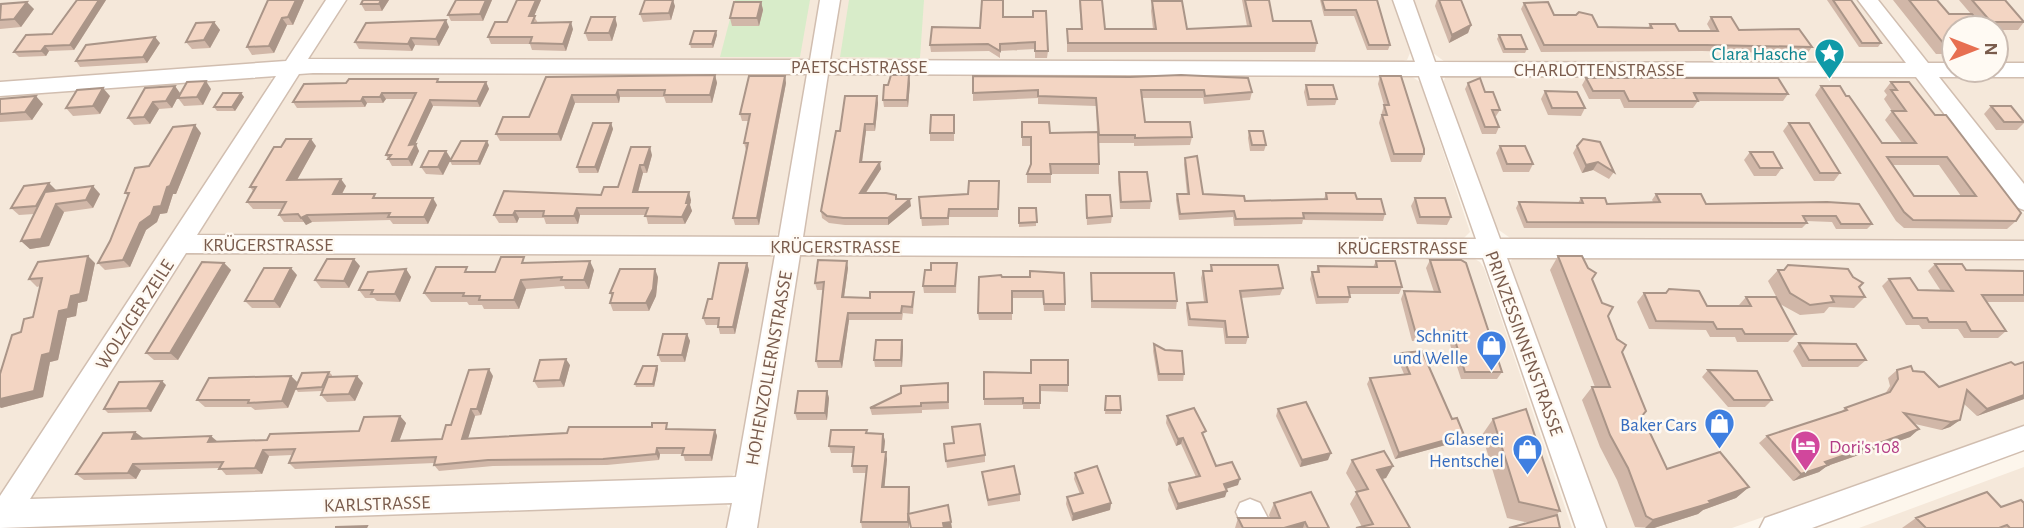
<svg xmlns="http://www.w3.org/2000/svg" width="2024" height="528" font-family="'Alegreya Sans',sans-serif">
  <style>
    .residential { fill: #f5e8da }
    .green { fill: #d8ecc9 }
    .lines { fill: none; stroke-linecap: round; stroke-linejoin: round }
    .minor-casing { stroke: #d1beb0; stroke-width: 3 }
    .minor { fill: #fff; fill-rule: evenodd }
    .wall { fill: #d1b7a8; fill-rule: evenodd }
    .shaded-wall { fill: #aa9588 }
    .building { fill: #f3d5c3; stroke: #aa9588; stroke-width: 2; fill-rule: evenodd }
    .labels { text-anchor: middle; stroke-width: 5; stroke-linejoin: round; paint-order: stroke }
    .culture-label { font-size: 19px; fill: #0d838f; stroke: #fffaf3; text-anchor: end }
    .street-label { font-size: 19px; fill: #7a5c4d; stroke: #fffaf3 }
    .shop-label { font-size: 19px; fill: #366cbe; stroke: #fffaf3; text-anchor: end }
    .hotel-label { font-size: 19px; fill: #b23c85; stroke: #fffaf3; text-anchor: start }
  </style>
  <rect width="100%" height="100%" fill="#fdf6ec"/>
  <!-- residential -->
  <g class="residential">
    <polygon points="0,0 327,0 291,55 282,62 0,84"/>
    <polygon points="345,0 822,0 812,55 807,61 309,60"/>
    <polygon points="838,0 1392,0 1410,53 1407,60 1399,62 836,61 830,58"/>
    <polygon points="1413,0 1859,0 1906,60 1903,65 1445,62 1433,53"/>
    <polygon points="1876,0 2024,0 2024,66 1996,66 1996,28 1954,28 1954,66 1930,63"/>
    <polygon points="305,72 803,72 807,76 780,231 774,238 196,236 297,75"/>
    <polygon points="833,73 1408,74 1420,82 1470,232 1464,238 1456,240 804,237 802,234 826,77"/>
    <polygon points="267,75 274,81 0,502 0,93"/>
    <polygon points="1446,75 1913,76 1922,82 2024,214 2024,244 1513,240 1496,228 1443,83"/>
    <polygon points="2024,75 2024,187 1940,79 1940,77"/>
    <polygon points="190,251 769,252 775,261 739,469 729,479 30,502 28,496 186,253"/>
    <polygon points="803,253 1468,255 1480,262 1484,268 1572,528 752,528 800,255"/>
    <polygon points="2024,256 2024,425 1732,528 1604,528 1510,262 1513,258"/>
    <polygon points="2024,467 2024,528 1859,528"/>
    <polygon points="725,502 731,512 728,528 9,528 14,525"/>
  </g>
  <!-- green -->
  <g class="green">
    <polygon points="735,0 810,0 800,57 720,57"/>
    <polygon points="849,0 924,0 920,58 840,57"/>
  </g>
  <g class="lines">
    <defs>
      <g id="minor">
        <path d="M326,0h20l-38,59 502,1 10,-60h20l-10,60 585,2 -22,-62h20l22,62 471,1 -48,-63h20l50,63h26v7h42v-7h28v14h-85l85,107v26l-8,-3 -100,-130 -476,-1 60,163 524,2v18l-517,-1 99,270h-30l-93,-270 -683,-3 -43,273h-30l5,-25 -732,25v-32l276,-420 -276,20v-14l286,-21zM313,73l494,1 -28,163 -582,-2 102,-161zM828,74l591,2 57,163 -673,-2zM186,253l589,2 -39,222 -706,22z"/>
        <polygon points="2024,426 2024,450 1812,528 1760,528 1765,518"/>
        <polygon points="1250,499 1260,503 1273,528 1243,528 1236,512 1240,503"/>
      </g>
    </defs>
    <!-- minor casing -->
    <use href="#minor" class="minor-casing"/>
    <!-- minor -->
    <use href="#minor" class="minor"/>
  </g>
  <!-- wall -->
  <g class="wall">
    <polygon points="77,0 106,0 74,50 49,51 46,56 19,57 14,52 52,34"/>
    <polygon points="268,0 304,0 293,25 287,25 274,53 252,55 247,47"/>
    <polygon points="389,0 382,11 365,11 361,4"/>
    <polygon points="456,0 492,0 483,21 451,21 448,15"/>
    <polygon points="517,0 541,0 534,16 538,23 573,29 566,51 532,50 530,44 491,44 488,37 507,22"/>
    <polygon points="1079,0 1102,0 1105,29 1153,29 1151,11 1152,1 1187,29 1247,26 1242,0 1269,0 1273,21 1317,43 1315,52 1067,52 1067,29 1081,29"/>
    <polygon points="1320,0 1377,0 1390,45 1388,50 1367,50 1354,16 1324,16"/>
    <polygon points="1437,0 1461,0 1471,25 1468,33 1449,43 1435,6"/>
    <polygon points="1827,0 1851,0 1881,43 1878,47 1859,47"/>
    <polygon points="1893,0 1937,0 1949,14 1971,14 1959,0 2005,0 2024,22 2018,30 1996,30 1996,28 1954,28 1954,54 1936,54"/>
    <polygon points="761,2 763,10 759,26 732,26 730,18"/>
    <polygon points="1524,3 1554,15 1598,27 1648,28 1650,24 1679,31 1711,31 1707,24 1711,17 1739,30 1812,47 1807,54 1702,51 1541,52 1521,9"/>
    <polygon points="0,5 34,9 21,27 0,29"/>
    <polygon points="675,6 671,20 643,22 640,14"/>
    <polygon points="615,17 617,25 612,41 588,41 585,33"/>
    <polygon points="1003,17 1048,51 1047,58 1035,58 1035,49 1000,51 1000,58 989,51 931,52 930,45 980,28"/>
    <polygon points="214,22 220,30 210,48 192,49 186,42"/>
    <polygon points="449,27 439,46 415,45 412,51 359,49 355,42"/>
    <polygon points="717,35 713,48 691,48 690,44"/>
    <polygon points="1499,35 1527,49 1525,53 1503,53 1497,39"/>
    <polygon points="160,43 147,63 80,67 76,61"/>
    <polygon points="715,75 717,83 712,103 666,103 664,97 620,97 619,103 575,103 561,141 500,141 496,134 529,117 546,77"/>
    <polygon points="909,75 910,83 908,107 884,107 883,100 888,85"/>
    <polygon points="785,76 786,83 759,225 735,225 733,218 746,150 744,143 749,121 742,121 740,114"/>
    <polygon points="973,76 1252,92 1250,100 1204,104 1203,98 1142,98 1145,122 1192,137 1190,145 1134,146 1134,143 1098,143 1099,164 1099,174 1051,174 1051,183 1027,183 1027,174 1031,164 1031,146 1022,146 1022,122 1050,133 1097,132 1096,106 1038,104 1038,98 973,101"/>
    <polygon points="1380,76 1424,154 1421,162 1391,162 1379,123 1384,105 1378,84"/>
    <polygon points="1586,78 1788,94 1783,101 1698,101 1693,108 1624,108 1620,99 1589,99 1582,85"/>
    <polygon points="440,82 486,82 489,89 480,107 433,106 415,144 419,151 412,166 392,166 386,155 413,99 386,99 383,103 367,103 365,107 297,108 293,102"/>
    <path d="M1891,82l125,139 -9,8 -103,-1 -8,-7 -81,-126 6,-9 61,57h20l-17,-23 7,-9 -8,-12 3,-4 -3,-4zM1893,165h46l22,31h-47z"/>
    <polygon points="1468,83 1485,92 1500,110 1496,116 1495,116 1499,127 1496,134 1482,134 1465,89"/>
    <polygon points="1306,85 1337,99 1335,105 1307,106 1304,92"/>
    <polygon points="145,88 180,93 172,108 159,109 150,124 134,125 128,118"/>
    <polygon points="211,89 203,105 184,106 178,98"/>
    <polygon points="1545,91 1585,108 1581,116 1548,115 1541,99"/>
    <polygon points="241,93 244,97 235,111 217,111 214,107"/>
    <polygon points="110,96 100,114 73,116 66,108"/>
    <polygon points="877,96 878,103 875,131 866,131 862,162 881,169 866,193 896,195 896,199 911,206 888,225 845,225 829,223 822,218 821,211 840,131"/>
    <polygon points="0,99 43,104 32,120 0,122"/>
    <polygon points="1991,106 2024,123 2017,130 1996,130 1984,114"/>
    <polygon points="954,115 954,141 930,141 930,133"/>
    <polygon points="611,123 613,129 598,173 579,173 577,167"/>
    <polygon points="1789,123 1840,173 1834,181 1814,181 1783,131"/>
    <polygon points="1249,131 1266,145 1264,151 1250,151 1248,138"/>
    <polygon points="201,133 176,194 173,194 167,213 160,214 157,222 146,230 130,267 105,270 98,263 110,241 128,196 125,193 149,166"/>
    <polygon points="489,145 480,165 452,165 450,161"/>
    <polygon points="316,146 297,180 346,186 342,194 437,205 428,224 393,224 390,220 312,222 306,225 304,222 284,222 279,215 282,209 253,209 247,202 253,191 250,187"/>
    <polygon points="1500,146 1533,164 1529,172 1503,172 1496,153"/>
    <polygon points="1577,146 1614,172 1609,179 1593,170 1582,173 1573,153"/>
    <polygon points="446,151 451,159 443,175 426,174 421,167"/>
    <polygon points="1750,152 1782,168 1776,176 1754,176 1744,160"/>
    <polygon points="652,155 647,173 643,173 638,192 691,200 690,205 692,211 685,224 648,224 646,215 580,215 578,224 546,224 544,218 519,218 517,223 499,223 494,215 601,195 618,187"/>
    <polygon points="1185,158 1203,194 1245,201 1324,199 1326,193 1357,199 1385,214 1383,221 1303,220 1302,224 1234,226 1233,217 1179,220 1176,200 1177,194 1187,194 1184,164"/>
    <polygon points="1119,172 1151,201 1150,209 1120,209 1118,179"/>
    <polygon points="999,181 998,217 949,217 949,225 922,226 919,197 968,194"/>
    <polygon points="56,191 100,194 93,208 64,212 49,246 30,249 21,241 34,214 19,215 11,208"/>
    <polygon points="1656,194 1706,204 1827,202 1872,224 1867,229 1836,229 1832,222 1806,221 1807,223 1802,228 1524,228 1516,208 1519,202 1578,203 1581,198 1607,204 1654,203 1652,200"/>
    <polygon points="1086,195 1112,216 1111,223 1087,225"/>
    <polygon points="1415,198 1451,217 1447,225 1417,224 1411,206"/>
    <polygon points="1019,208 1036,208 1036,226 1019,227"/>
    <polygon points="1558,256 1592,279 1622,352 1642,416 1667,469 1749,487 1736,498 1703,510 1698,514 1654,528 1635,527 1617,480 1600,447 1582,400 1592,387 1595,387 1550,270"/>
    <polygon points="1430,260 1502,372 1497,379 1461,379 1448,338 1412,341 1401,299 1404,291 1434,292 1426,268"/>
    <polygon points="1376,261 1402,287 1399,294 1350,294 1350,297 1348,303 1316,304 1310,279 1312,272 1316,272 1318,266 1373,267"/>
    <polygon points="95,263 87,301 78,303 76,316 67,318 58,360 50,362 43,397 1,408 0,407 0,374 21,332 33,317 40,286 37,287 29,279"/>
    <polygon points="224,263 231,270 178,360 154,360 146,353"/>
    <polygon points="527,263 594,270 589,289 565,289 564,286 526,289 519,309 484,309 482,305 469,305 467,302 431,302 424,293 470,272 495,272"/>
    <polygon points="747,263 749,270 735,334 720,334 718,325 706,325 703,318 712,299"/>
    <polygon points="957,263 956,293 924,293 923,286"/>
    <polygon points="1935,264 1966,270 2024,271 2024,302 1987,302 2006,331 1998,338 1964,338 1958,329 1922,329 1919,325 1906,325 1882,286 1889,279 1918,290 1941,291 1928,271"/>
    <polygon points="1211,265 1283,288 1280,295 1241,298 1248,337 1246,344 1225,344 1223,328 1188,326 1186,310 1187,303 1204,302 1201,278 1203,271 1210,271"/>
    <polygon points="1788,265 1859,287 1865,297 1854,308 1829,307 1824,313 1800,315 1780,304 1768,281 1778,270 1783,270"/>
    <polygon points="360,266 349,288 321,288 315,280"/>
    <polygon points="848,268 844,297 870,298 914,292 914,299 913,314 903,313 902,320 849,320 842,368 818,368 816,361 823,290 817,290 815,283"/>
    <polygon points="406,269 411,277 400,302 377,301 374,298 365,298 359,290"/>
    <polygon points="1091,273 1177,301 1176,309 1091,308"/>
    <polygon points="297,275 280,308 252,308 245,301"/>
    <polygon points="658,277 656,296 649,311 613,311 610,303 612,297 610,293"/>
    <polygon points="1002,277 1030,277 1065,304 1065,311 1044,311 1043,298 1012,298 1012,320 979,320 978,313"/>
    <polygon points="1644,293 1707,306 1740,306 1739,305 1746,297 1796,334 1788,342 1737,342 1735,337 1710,337 1706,330 1649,329 1637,302"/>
    <polygon points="687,334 690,341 685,362 661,362 658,355"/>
    <polygon points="902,340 903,347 902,367 875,367 874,360"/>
    <polygon points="1799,343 1866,360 1858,367 1802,367 1793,351"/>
    <polygon points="1154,344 1165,350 1184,374 1183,381 1158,381 1153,351"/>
    <polygon points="1401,353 1464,435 1460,441 1395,459 1367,384 1370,378 1404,374 1398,360"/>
    <polygon points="2024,362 2024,399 1977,416 1963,403 1960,420 1950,427 1941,430 1915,424 1919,429 1910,437 1827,466 1819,472 1793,481 1759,443 1767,436 1840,413 1845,408 1885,394 1890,386 1888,378 1897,370 1913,371 1939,387"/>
    <polygon points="570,365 564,387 538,388 534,381"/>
    <polygon points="657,366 658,369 654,387 636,387 635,384"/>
    <polygon points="1708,370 1772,400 1765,407 1728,407 1702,377"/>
    <polygon points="329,372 332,375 332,377 363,383 355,401 327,402 321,395 322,391 298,392 296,389 288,408 255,410 251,407 205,407 197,400 291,376 298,383"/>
    <polygon points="984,372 1068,385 1068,392 1040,391 1040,409 1023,409 1023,405 984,405"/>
    <polygon points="493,376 481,415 475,416 468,438 670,429 715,430 717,436 712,461 685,461 683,454 660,454 659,460 607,465 493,466 439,471 434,465 434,463 295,469 289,463 292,455 269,456 262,474 226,475 220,468 141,470 136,479 84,480 76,474 135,432 143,438 218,442 267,440 359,431 400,416 406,423 399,441 442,439 451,425"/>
    <polygon points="166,385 151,412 108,413 104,409"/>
    <polygon points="948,390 949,409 922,410 922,413 872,415 870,408"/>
    <polygon points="827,391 829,398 827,420 797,420 795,413"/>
    <polygon points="1106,396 1121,410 1121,414 1105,414"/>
    <polygon points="1278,409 1328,460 1300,467 1276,416"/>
    <polygon points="1167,416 1204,438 1216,466 1238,485 1226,489 1225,497 1176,510 1168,490 1169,483 1196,477 1181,444 1176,446 1166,423"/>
    <polygon points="1493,419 1560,511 1556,515 1530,523 1507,518 1482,435"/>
    <polygon points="952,427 985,455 985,462 947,468 944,444 954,443"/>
    <polygon points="868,433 883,434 885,441 884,452 887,459 884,487 909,487 910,494 909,514 952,528 909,519 909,528 862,528 861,522 866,473 853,473 852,466 853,453 831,453 829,446"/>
    <polygon points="1352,460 1393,466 1386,478 1382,479 1410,528 1362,527 1350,504 1357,492 1346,473"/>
    <polygon points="982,472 1020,494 1020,501 988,506"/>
    <polygon points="1075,473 1111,503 1110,510 1072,521 1066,504 1067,497 1080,494 1074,479"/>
    <polygon points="1274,503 1329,528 1235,528 1238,518 1270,518 1269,515"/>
    <polygon points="2001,507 2024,528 1902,528 1916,518"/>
  </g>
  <!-- shaded-wall -->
  <g class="shaded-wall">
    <polygon points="99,0 106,0 74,50 70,45"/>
    <polygon points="296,0 304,0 293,25 288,17"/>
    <polygon points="381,0 389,0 382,11 379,4"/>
    <polygon points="486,0 492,0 483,21 480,14"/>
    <polygon points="536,0 541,0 531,23 529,16"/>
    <polygon points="673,0 675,6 671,20 669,13"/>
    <polygon points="27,2 34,9 21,27 14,19"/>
    <polygon points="761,2 763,10 759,26 757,18"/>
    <polygon points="615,17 617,25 612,41 609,33"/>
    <polygon points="282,18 287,25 274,53 269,46"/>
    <polygon points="446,20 449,27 439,46 436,39"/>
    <polygon points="214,22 220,30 210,48 204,40"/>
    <polygon points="571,22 573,29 566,51 563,44"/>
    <polygon points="1471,25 1468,33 1449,43 1452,35"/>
    <polygon points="716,31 717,35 713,48 712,44"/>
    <polygon points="155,37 160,43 147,63 143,57"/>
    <polygon points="411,38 415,45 412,51 408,44"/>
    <polygon points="45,46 49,51 46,56 41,51"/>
    <polygon points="715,75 717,83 712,103 710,95"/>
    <polygon points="909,75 910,83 908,107 907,100"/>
    <polygon points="785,76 786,83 759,225 757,218"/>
    <polygon points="206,81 211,89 203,105 197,97"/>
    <polygon points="486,82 489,89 480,107 477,101"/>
    <polygon points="175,86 180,93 172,108 166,101"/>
    <polygon points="103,88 110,96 100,114 93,106"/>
    <polygon points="618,90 620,97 619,103 616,95"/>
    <polygon points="241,93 244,97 235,111 232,107"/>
    <polygon points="382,93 386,99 383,103 380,97"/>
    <polygon points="572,95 575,103 561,141 558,134"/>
    <polygon points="36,96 43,104 32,120 25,112"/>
    <polygon points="877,96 878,103 875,131 874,124"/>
    <polygon points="363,97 367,103 365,107 361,101"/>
    <polygon points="430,100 433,106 412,151 409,145"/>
    <polygon points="153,102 159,109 150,124 144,117"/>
    <polygon points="611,123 613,129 598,173 595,167"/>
    <polygon points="865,124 866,131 861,169 860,162"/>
    <polygon points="195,125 201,133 176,194 173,194 167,213 160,214 157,222 146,230 130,267 123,260 140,223 154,207 167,187"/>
    <polygon points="311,139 316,146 293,187 287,180"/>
    <polygon points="487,141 489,145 480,165 478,161"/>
    <polygon points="416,144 419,151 412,166 408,159"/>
    <polygon points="650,147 652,155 647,173 644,165"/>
    <polygon points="446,151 451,159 443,175 438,167"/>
    <polygon points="880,162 881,169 861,200 860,193"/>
    <polygon points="1598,162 1593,170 1582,173 1586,165"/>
    <polygon points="640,165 643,173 636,199 633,192"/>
    <polygon points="341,179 346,186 338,201 333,194"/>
    <polygon points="49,183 57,191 44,213 36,206"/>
    <polygon points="93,186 100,194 93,208 86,200"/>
    <polygon points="689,192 691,200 690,205 692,211 685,224 682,217"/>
    <polygon points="433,198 437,205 428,224 424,217"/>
    <polygon points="910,199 911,206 888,225 888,218"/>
    <polygon points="56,204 64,212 49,246 30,249 21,241"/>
    <polygon points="577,208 580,215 578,224 574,216"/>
    <polygon points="515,211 519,218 517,223 513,215"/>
    <polygon points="307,215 312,222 306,225 301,218"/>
    <polygon points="88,256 95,263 87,301 78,303 76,316 67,318 58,360 50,362 43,397 1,408 0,407 0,399 42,355 59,311 71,296"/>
    <polygon points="354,259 360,266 349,288 344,281"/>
    <polygon points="590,261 594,270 589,289 584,280"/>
    <polygon points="847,261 848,268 843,304 842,297"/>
    <polygon points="224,263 231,270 178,360 170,353"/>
    <polygon points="747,263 749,270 735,334 733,327"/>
    <polygon points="291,268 297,275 280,308 274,301"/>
    <polygon points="406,269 411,277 400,302 395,294"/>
    <polygon points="655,269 658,277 656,296 649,311 646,303"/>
    <polygon points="521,280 526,289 519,309 514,300"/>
    <polygon points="848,313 849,320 842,368 840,361"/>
    <polygon points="687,334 690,341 685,362 682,355"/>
    <polygon points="902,340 903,347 902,367 901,360"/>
    <polygon points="566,359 570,365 564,387 560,380"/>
    <polygon points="657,366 658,369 654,387 653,384"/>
    <polygon points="489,369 493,376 481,415 477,409"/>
    <polygon points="291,376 298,383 288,408 282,401"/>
    <polygon points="357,376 363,383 355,401 349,394"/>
    <polygon points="162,381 166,385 151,412 147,408"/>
    <polygon points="827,391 829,398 827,420 825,413"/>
    <polygon points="2024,395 2024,399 1977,416 1987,409"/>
    <polygon points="471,409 475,416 466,445 462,439"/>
    <polygon points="400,416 406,423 397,447 392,441"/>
    <polygon points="1960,420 1950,427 1941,430 1951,422"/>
    <polygon points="1919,429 1910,437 1827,466 1819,472 1793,481 1801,474 1825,462"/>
    <polygon points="715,430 717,436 712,461 710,455"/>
    <polygon points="135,432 143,438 132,439"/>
    <polygon points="883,434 885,441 883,459 882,452"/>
    <polygon points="1464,435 1460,441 1395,459 1399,453"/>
    <polygon points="211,436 218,442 208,442"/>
    <polygon points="1183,438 1181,444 1176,446 1178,439"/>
    <polygon points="657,448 660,454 659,460 656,454"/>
    <polygon points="263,450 269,456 262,474 255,468"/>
    <polygon points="886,452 887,459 884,493 882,487"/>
    <polygon points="1331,453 1328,460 1300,467 1302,460"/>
    <polygon points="133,464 141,470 136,479 128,473"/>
    <polygon points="1393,466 1386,478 1370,482 1377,470"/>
    <polygon points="1240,479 1238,485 1222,490 1224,484"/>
    <polygon points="909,487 910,494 909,528 908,522"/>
    <polygon points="1749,487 1736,498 1703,510 1698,514 1654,528 1645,528 1653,520"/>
    <polygon points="1227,491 1225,497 1176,510 1178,504"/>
    <polygon points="1111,503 1110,510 1072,521 1073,514"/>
    <polygon points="951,522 952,528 943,528 943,523"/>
    <polygon points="1305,522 1303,528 1284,528"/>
  </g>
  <!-- building -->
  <g class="building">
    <polygon points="77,0 99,0 70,45 45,46 41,51 14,52 26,35 52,34"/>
    <polygon points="268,0 296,0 288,17 282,18 269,46 247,47"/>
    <polygon points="363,0 381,0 379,4 361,4"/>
    <polygon points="456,0 486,0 480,14 448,15"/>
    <polygon points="517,0 536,0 529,16 535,16 532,23 571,22 563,44 530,43 532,37 488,37 495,22 507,22"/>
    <polygon points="645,0 673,0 669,13 640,14"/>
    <polygon points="982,0 1003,0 1003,17 1033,17 1033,11 1046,11 1048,51 1035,51 1035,42 1000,44 1000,51 988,44 930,45 932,27 980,28"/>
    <polygon points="1080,0 1102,0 1105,29 1156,29 1152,1 1182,1 1187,29 1251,26 1245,0 1269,0 1273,21 1311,21 1317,43 1068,43 1067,29 1082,29"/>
    <polygon points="1322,0 1377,0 1390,45 1369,45 1356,10 1325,10"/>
    <polygon points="1439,0 1461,0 1471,25 1452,35"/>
    <polygon points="1833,0 1851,0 1881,43 1862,43"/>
    <polygon points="1909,0 1937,0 1949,14 1972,14 1984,28 1954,28 1954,44 1944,44"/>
    <polygon points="1972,0 2005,0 2024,22 1991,22"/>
    <polygon points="27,2 14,19 0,20 1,4"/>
    <polygon points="734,2 761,2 757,18 730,18"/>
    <polygon points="1548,2 1554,15 1576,15 1579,12 1592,15 1598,27 1652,28 1650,24 1675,24 1679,31 1718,31 1711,17 1731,17 1739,30 1799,29 1812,47 1706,45 1544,45 1524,3"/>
    <polygon points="591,17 615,17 609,33 585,33"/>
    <polygon points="446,20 436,39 411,38 408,44 355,42 366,23"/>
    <polygon points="214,22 204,40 186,42 196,23"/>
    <polygon points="694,31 716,31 712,44 690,44"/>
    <polygon points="1499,35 1521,35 1527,49 1505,49"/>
    <polygon points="155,37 143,57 76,61 86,45"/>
    <polygon points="715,75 710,95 664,95 665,90 618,90 616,95 572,95 558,134 496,134 503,117 529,117 546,77"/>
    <polygon points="891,75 909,75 907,100 883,100 884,85 888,85"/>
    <polygon points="1181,75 1248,78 1252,92 1205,96 1204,90 1141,90 1145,122 1190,122 1192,137 1135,138 1135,135 1099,135 1096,98 1038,96 1038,90 973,93 973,76 1130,77"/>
    <polygon points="749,76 785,76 757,218 733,218 748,143 744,143 750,114 740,114"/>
    <polygon points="1380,76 1401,76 1424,149 1424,154 1394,154 1382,115 1387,115 1384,105 1389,105"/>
    <polygon points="1480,78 1485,92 1493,92 1500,110 1492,110 1499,127 1485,127 1468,83"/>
    <polygon points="1586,78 1778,78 1788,94 1694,93 1698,101 1629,101 1624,91 1593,91"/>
    <polygon points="349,79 438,79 437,82 486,82 477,101 430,100 409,145 416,144 408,159 388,159 391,155 386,155 416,93 382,93 380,97 363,97 361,101 293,102 304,84 346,83"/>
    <polygon points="206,81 197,97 178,98 187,82"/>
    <path d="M1891,82h18l26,33h11l75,98 -5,8 -103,-1 -9,-8 -83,-126h19l6,10h3l33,47h34l-24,-32h14l-15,-21h6zM1887,157h60l29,39h-62z"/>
    <polygon points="1306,85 1333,85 1337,99 1309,99"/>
    <polygon points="175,86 166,101 153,102 144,117 128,118 145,88"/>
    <polygon points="103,88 93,106 66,108 77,90"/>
    <polygon points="1545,91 1577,92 1585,108 1552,108"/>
    <polygon points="223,93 241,93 232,107 214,107"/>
    <polygon points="36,96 25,112 0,114 0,99"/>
    <polygon points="845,96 877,96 874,124 865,124 860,162 880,162 860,193 886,193 896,195 896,199 910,199 888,218 843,218 827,216 821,211 836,131 840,131"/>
    <polygon points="1991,106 2011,106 2024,122 2004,122"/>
    <polygon points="931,115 954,115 954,133 930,133"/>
    <polygon points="1022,122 1049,122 1050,133 1098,132 1099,164 1050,164 1051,174 1027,174 1031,164 1031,137 1022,137"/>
    <polygon points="593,123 611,123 595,167 577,167"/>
    <polygon points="1789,123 1809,123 1840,173 1820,173"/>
    <polygon points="195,125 170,186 167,187 161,206 154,207 151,215 140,223 123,260 98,263 110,241 129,193 125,193 135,168 149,166 173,127"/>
    <polygon points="1249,131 1263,131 1266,145 1252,145"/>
    <polygon points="286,139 311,139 287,180 341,179 333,194 375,194 373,198 433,198 424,217 388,217 390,213 307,215 301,218 298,214 279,215 286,202 247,202 256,187 250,187 274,147 281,147"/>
    <polygon points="1583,139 1600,142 1614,172 1598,162 1586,165 1577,146"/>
    <polygon points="461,141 487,141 478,161 450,161"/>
    <polygon points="1500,146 1525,146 1533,164 1507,164"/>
    <polygon points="631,147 650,147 644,165 640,165 633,192 689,192 686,203 689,203 682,217 645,216 648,208 577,208 574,216 543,216 544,211 515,211 513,215 494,215 504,191 601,195 604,187 618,187"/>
    <polygon points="429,151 446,151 438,167 421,167"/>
    <polygon points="1750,152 1773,152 1782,168 1760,168"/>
    <polygon points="1197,156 1203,194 1244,196 1245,201 1327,199 1326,193 1355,193 1357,199 1381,199 1385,214 1303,213 1304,218 1236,219 1234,211 1180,214 1177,194 1189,194 1185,158"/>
    <polygon points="1119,172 1147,172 1151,201 1121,202"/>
    <polygon points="969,181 999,181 998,209 949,209 948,218 921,218 919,197 968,194"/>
    <polygon points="49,183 36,206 11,208 24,186"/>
    <polygon points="93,186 86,200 56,204 41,239 21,241 45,192"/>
    <polygon points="1656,194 1701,194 1706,204 1827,202 1859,204 1872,224 1841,224 1836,216 1803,216 1807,223 1527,222 1519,202 1583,203 1581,198 1605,198 1607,204 1660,202"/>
    <polygon points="1086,195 1110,195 1112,216 1087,218"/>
    <polygon points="1415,198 1445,198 1451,217 1420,217"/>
    <polygon points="1019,208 1036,208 1037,222 1019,223"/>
    <polygon points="88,256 80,294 71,296 68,309 59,311 50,353 42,355 34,391 0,399 0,374 12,335 21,332 24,319 33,317 42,278 29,279 38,262"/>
    <polygon points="1558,256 1582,256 1588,268 1596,273 1592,279 1602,303 1613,307 1608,316 1617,339 1626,345 1622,352 1646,411 1642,416 1667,469 1720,452 1749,487 1709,501 1711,503 1653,520 1646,516 1628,468 1610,435 1592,387 1610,387"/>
    <polygon points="501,257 524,257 522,263 590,261 584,280 561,280 562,277 521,280 514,300 479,300 480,296 463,296 464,293 424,293 436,267 467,267 465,272 495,272"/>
    <polygon points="327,259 354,259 344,281 315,280"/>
    <polygon points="818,260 847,261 842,297 870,298 870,292 914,292 912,307 902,306 901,313 848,313 840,361 816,361 824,282 815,283"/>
    <polygon points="1430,260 1461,260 1466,263 1502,372 1465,372 1452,331 1416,334 1404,291 1440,292"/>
    <polygon points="1376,261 1395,261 1402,287 1348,287 1350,297 1318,297 1312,272 1319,272 1318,266 1377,267"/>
    <polygon points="202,262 224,263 170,353 146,353"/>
    <polygon points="719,263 747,263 733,327 718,327 719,318 703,318 708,299 712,299"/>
    <polygon points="931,263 957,263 955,286 923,286 925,270 931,270"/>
    <polygon points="1935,264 1962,264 1966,270 2024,271 2024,295 1982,295 2006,331 1971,331 1966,322 1929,322 1927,318 1913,318 1889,279 1910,278 1918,290 1953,291"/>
    <polygon points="1211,265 1278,265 1283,288 1240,291 1248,337 1227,337 1225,321 1190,319 1187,303 1207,302 1203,271 1212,271"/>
    <polygon points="1788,265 1848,269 1853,277 1863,283 1859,287 1865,297 1831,296 1834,302 1810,305 1790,293 1778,270 1784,270"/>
    <polygon points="264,268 291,268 274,301 245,301"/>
    <polygon points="406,269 395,294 371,294 373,290 359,290 368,272"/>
    <polygon points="620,269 655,269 653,289 646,303 610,303 613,293 610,293"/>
    <polygon points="1030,271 1064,273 1065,304 1044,304 1043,291 1012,291 1012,313 978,313 979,277 1001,275 1002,277 1030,277"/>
    <polygon points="1091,273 1174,273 1177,301 1092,301"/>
    <polygon points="1669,289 1699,291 1707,306 1751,306 1746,297 1776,297 1796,334 1745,334 1742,329 1717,329 1713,322 1656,321 1644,293 1666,293"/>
    <polygon points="663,334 687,334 682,355 658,355"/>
    <polygon points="876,340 902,340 901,360 874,360"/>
    <polygon points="1799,343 1856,344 1866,360 1809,360"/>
    <polygon points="1154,344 1165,350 1182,351 1184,374 1159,374"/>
    <polygon points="1422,351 1452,419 1457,418 1464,435 1399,453 1370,378 1410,374 1401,353"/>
    <polygon points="566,359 560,380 534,381 540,360"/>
    <polygon points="1031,360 1068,360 1068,385 1040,385 1040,403 1023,403 1023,398 984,399 984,372 1031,373"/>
    <polygon points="2011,362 2015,365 2024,362 2024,395 1987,409 1967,390 1960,420 1951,422 1904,413 1919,429 1825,462 1828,465 1801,474 1767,436 1847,410 1845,408 1890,392 1898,379 1897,370 1911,366 1913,371 1924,372 1939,387"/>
    <polygon points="643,366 657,366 653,384 635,384"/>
    <polygon points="489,369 477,409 471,409 462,439 567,433 569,427 652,427 652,423 667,423 666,429 715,430 710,455 682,455 684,448 657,448 656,454 603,459 488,460 434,465 436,457 289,463 295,449 263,450 255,468 219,469 223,462 133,464 128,473 76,474 103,433 135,432 132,439 211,436 208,442 267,440 270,434 359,431 364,417 400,416 392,441 442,439 446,425 451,425 469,370"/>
    <polygon points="1708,370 1757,371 1772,400 1734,400"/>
    <polygon points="329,372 322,387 295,389 302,373"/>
    <polygon points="291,376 282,401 248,403 249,400 197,400 209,378"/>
    <polygon points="357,376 349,394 321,395 328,377"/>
    <polygon points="162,381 147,408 104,409 119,382"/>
    <polygon points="948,383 948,402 921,403 921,406 870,408 901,393 901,386"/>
    <polygon points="798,391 827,391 825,413 795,413"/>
    <polygon points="1106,396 1120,396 1121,410 1105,410"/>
    <polygon points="1306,402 1331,453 1302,460 1278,409"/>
    <polygon points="1194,408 1206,431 1202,433 1216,466 1232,462 1240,479 1224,484 1227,491 1178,504 1169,483 1200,476 1183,438 1178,439 1167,416"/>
    <polygon points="1526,409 1560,511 1519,502 1493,419"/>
    <polygon points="980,424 985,455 946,461 944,444 954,443 952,427"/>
    <polygon points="831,430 867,430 866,433 883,434 882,452 886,452 882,487 909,487 908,522 861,522 867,466 852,466 854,447 829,446"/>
    <polygon points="1384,451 1393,466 1377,470 1410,528 1356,528 1373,524 1356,492 1368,489 1352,460"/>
    <polygon points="1014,466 1020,494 988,500 982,472"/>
    <polygon points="1097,466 1111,503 1073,514 1067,497 1083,493 1075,473"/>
    <polygon points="1311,492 1329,528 1308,528 1305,522 1284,528 1243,528 1238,518 1280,518 1274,503"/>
    <polygon points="1987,492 2001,507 2021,500 2024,503 2024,528 2010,528 2007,525 1999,528 1926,528 1916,518"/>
    <polygon points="948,505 951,522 943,523 944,528 911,528 908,514"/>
    <polygon points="1557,515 1560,528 1509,528"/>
    <polygon points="367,526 366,528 336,528 336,527"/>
  </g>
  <!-- icons -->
  <defs>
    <symbol id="sight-pin" viewBox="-11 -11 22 30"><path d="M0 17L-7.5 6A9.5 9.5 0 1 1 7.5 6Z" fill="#0f9aa8" stroke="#fffaf3"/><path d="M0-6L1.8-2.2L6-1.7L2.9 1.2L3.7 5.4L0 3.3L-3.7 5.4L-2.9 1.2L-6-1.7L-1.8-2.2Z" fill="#fff"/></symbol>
    <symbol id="shop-pin" viewBox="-11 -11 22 30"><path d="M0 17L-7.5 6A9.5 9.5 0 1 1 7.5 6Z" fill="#3f7fe0" stroke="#fffaf3"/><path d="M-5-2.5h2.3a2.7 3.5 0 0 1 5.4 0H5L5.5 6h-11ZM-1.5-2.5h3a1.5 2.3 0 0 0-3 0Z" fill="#fff"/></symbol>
    <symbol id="hotel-pin" viewBox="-11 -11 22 30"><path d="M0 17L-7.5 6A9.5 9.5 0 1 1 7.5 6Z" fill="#d1479c" stroke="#fffaf3"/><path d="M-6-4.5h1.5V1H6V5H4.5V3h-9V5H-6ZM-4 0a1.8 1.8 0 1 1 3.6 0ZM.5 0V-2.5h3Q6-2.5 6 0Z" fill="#fff"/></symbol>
  </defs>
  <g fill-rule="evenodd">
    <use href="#sight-pin" x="1812" y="36" width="35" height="47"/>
    <use href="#shop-pin" x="1474" y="328" width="35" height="47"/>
    <use href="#shop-pin" x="1702" y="406" width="35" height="47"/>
    <use href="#hotel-pin" x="1788" y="428" width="35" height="47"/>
    <use href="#shop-pin" x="1510" y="432" width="35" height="47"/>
  </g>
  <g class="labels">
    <!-- culture labels -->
    <g class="culture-label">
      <text x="1807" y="60">Clara Hasche</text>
    </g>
    <!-- street labels -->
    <g class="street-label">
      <text x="859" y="73">PAETSCHSTRASSE</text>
      <text x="1599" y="76">CHARLOTTENSTRASSE</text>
      <text x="268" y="251">KRÜGERSTRASSE</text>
      <text x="835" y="253">KRÜGERSTRASSE</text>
      <text x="1402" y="254">KRÜGERSTRASSE</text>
      <text transform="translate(134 314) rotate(-57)" y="7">WOLZIGER ZEILE</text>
      <text transform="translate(1525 343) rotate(70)" y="7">PRINZESSINNENSTRASSE</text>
      <text transform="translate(768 368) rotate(-80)" y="7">HOHENZOLLERNSTRASSE</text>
      <text transform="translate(377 503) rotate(-2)" y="7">KARLSTRASSE</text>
    </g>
    <!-- shop labels -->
    <g class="shop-label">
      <text x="1468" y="342">Schnitt<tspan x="1468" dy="22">und Welle</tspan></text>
      <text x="1697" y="431">Baker Cars</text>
      <text x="1504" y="445">Glaserei<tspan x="1504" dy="22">Hentschel</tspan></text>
    </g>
    <!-- hotel labels -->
    <g class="hotel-label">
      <text x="1829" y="453">Dori's 108</text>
    </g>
  </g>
  <!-- north arrow -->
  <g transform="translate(1975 49) rotate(90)"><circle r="33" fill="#fffaf3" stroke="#cabbb1" stroke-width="2"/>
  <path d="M0-5L12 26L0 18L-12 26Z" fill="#e76f51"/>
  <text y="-10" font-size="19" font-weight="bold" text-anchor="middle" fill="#7a5c4d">N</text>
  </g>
</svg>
